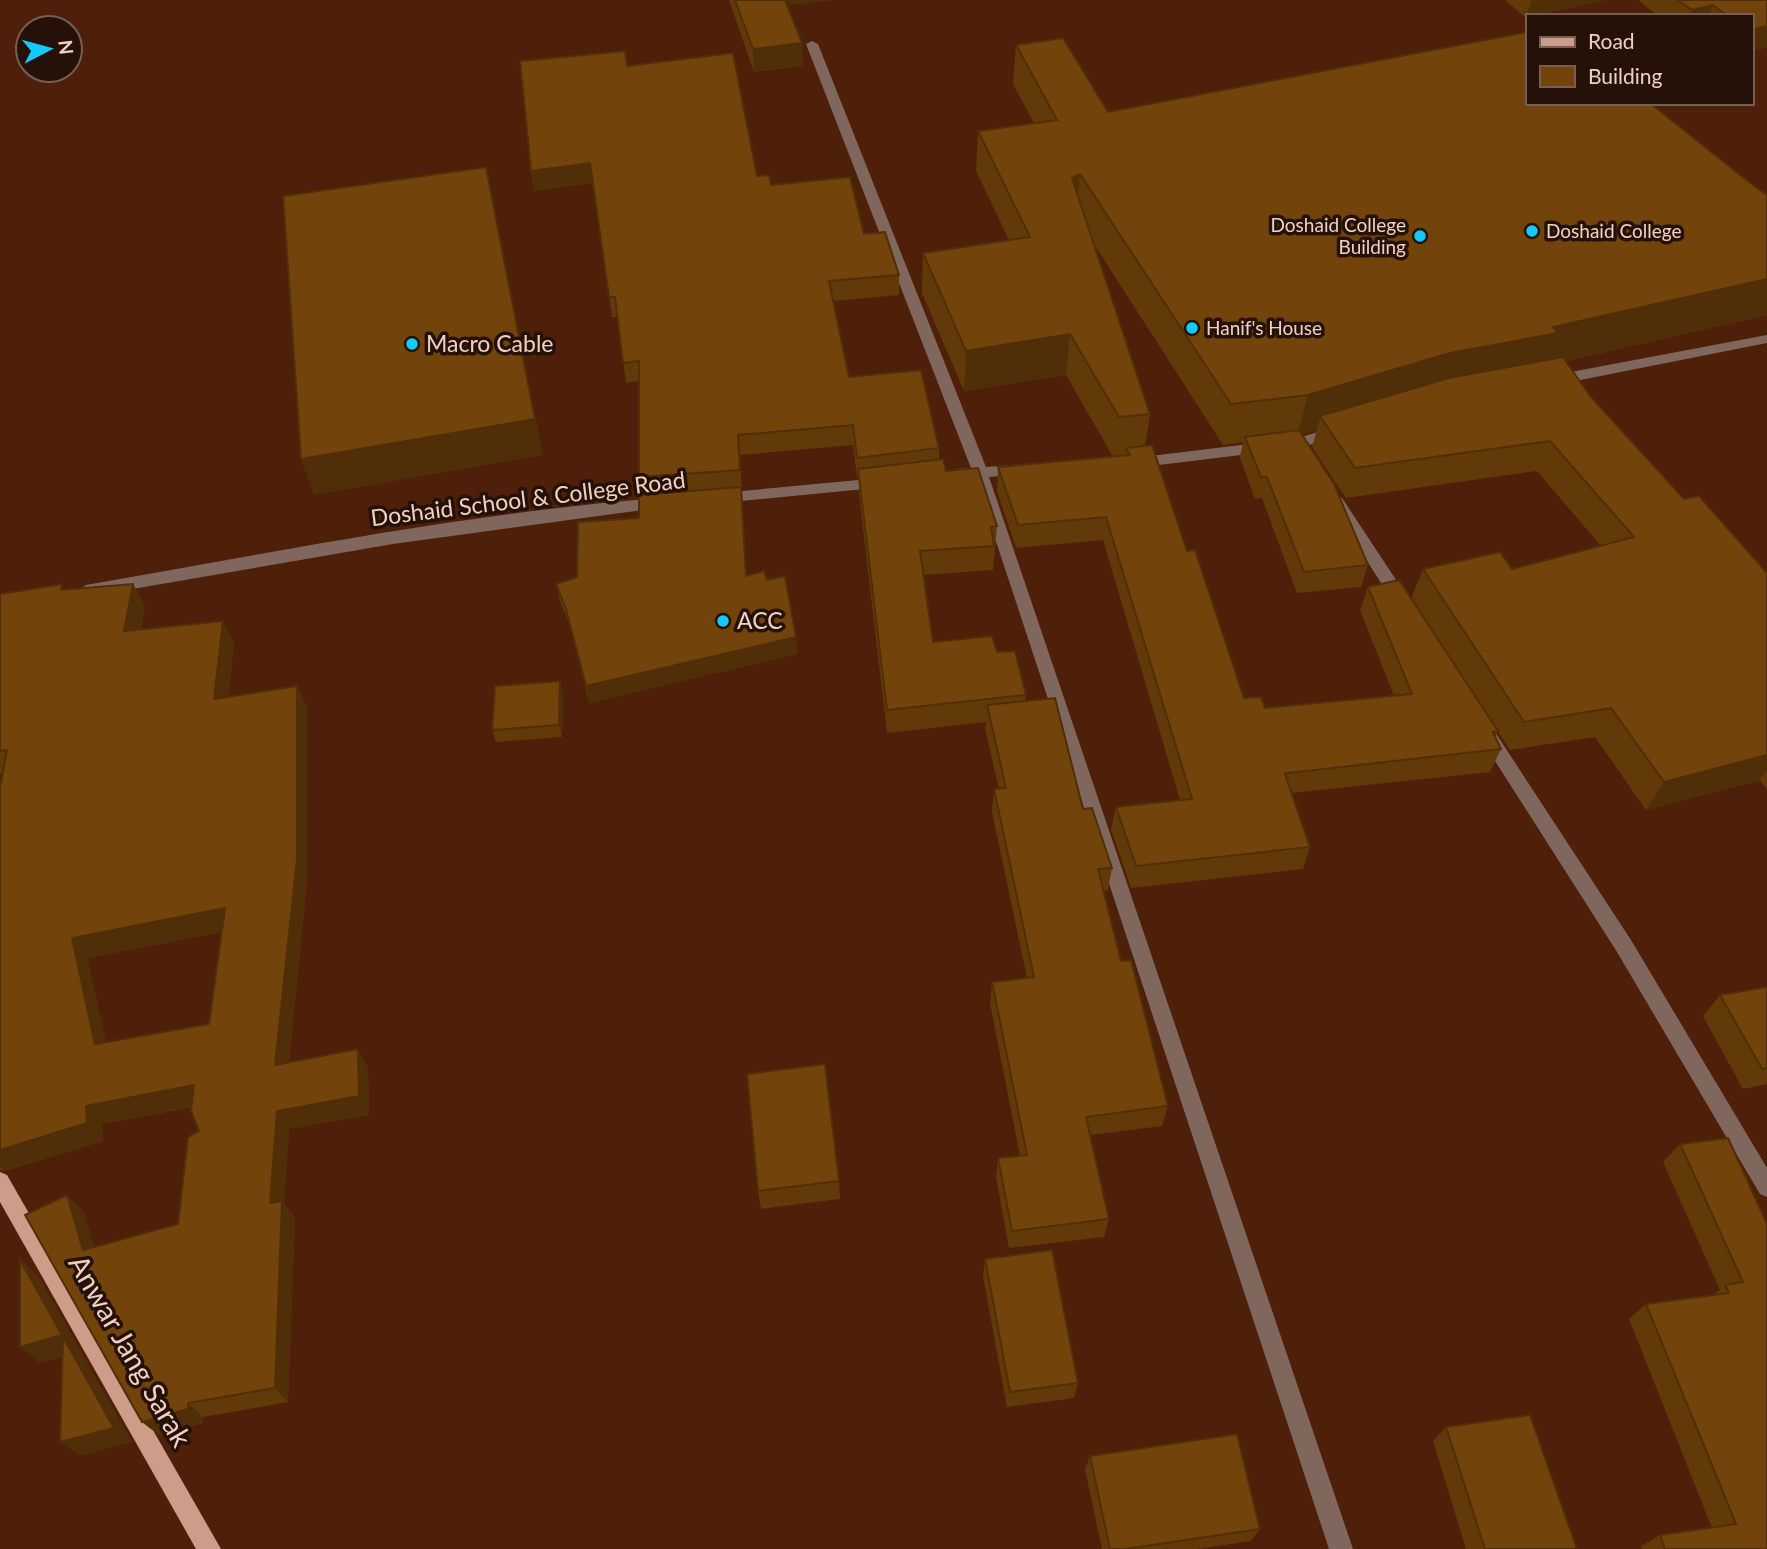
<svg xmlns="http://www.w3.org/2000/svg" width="1767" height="1549" font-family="Lato,sans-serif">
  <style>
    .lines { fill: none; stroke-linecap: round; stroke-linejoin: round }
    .minor { fill: #7f675d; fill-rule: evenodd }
    .major { fill: #ce9d89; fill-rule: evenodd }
    .wall { fill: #623a09; fill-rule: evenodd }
    .shaded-wall { fill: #502f08 }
    .building { fill: #72430b; stroke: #502f08; stroke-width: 2; fill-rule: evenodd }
    .poi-dot { fill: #13cafb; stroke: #251108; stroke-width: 2.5 }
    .labels { text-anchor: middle; stroke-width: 7; stroke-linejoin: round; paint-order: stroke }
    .far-poi-label { font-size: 19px; fill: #efd1c4; stroke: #251108; text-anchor: start }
    .poi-label { font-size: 23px; fill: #efd1c4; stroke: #251108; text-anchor: start }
    .street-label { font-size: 23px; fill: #efd1c4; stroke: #251108 }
    .near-street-label { font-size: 28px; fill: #efd1c4; stroke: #251108 }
  </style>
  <rect width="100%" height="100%" fill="#4e2009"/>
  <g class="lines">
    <!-- minor -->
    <g class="minor">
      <polygon points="812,41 818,44 986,467 1023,464 1031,469 1023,474 989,477 1353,1549 1329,1549 975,478 956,479 948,474 956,469 971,468 806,44"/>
      <polygon points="1767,335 1767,343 1555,385 1548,380 1555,375"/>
      <polygon points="1338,426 1343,427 1345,431 1343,435 1299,448 1134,468 1126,463 1134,458 1298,438"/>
      <polygon points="880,478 885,479 888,483 885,487 720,503 712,498 720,493"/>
      <polygon points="1337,497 1342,498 1408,598 1410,602 1408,606 1396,606 1329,502"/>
      <path d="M660,498l8,5 -3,4 -272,37 -307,53 -8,-6 8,-6c190,-33 381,-72 574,-87z"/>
      <polygon points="1487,727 1493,729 1631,940 1767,1168 1767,1197 1760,1194 1617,952 1481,739 1478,734 1481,729"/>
    </g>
    <!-- major -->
    <polygon class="major" points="0,1172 7,1175 221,1549 196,1549 0,1202"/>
  </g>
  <!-- wall -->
  <g class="wall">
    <polygon points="729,0 832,0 787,5 803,66 754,72"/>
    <polygon points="1505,0 1606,0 1527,16 1526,18"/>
    <polygon points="1638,0 1767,0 1767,47 1751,51 1751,16 1658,16"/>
    <polygon points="1016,45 1108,112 1767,315 1566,361 1590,396 1684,499 1767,573 1767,790 1760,780 1646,810 1595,737 1510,750 1411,599 1423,569 1512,569 1601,546 1537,471 1346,498 1312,447 1317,430 1302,434 1368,565 1361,587 1297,593 1262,498 1255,499 1240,458 1243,442 1223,445 1092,241 1150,414 1145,446 1244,698 1265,708 1394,696 1360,610 1368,587 1498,731 1495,737 1501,749 1490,772 1292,793 1310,847 1303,869 1131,888 1111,829 1116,807 1180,800 1103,540 1016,548 997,491 998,467 1113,457 1066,375 964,391 922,293 923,253 1009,240 976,171 978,131 1034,123 1013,84"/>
    <polygon points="627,66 757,176 864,234 899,275 899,295 833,301 849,377 939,448 939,460 946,471 997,526 993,570 923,575 933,642 997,652 1026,695 1025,701 1083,809 1112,868 1108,890 1104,891 1121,961 1168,1106 1162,1126 1090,1135 1109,1219 1104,1237 1009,1248 996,1177 998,1158 1020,1156 990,1003 992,982 1027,978 992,812 994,789 999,789 985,729 986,722 887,733 859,494 859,478 857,478 853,445 740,455 746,576 767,580 796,637 797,654 589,703 570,626 560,601 556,584 577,577 639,518 642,495 639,477 639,381 626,383 617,317 612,317 593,183 534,191 531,171"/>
    <path d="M133,584l12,23 -4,22 93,14 -6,54 69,-11 10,22v172l-18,182 79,6 1,47 -80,14 -5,74 11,15 -7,184 -85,15v6l-44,12 -17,-13 -58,-210 10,35 84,-23 21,-93 -7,-24 -90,17 1,17 -98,30 -5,-1v-382l3,-14h-3v-180zM222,932l-13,92 -103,18 -19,-84z"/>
    <polygon points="563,694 562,737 496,742 492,730"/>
    <polygon points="1767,987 1767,1084 1743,1089 1703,1016 1720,995"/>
    <polygon points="1680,1144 1767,1224 1767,1549 1642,1549 1641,1546 1660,1535 1712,1528 1629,1319 1646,1304 1713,1295 1720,1290 1663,1162"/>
    <polygon points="839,1181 840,1199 761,1209 758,1191"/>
    <polygon points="985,1259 1078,1383 1074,1398 1007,1407 983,1276"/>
    <polygon points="1446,1427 1577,1549 1466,1549 1433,1441"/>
    <polygon points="1090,1456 1260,1529 1251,1541 1197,1549 1102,1549 1085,1469"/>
  </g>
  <!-- shaded-wall -->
  <g class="shaded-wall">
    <polygon points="780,0 832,0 780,6"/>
    <polygon points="1532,0 1606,0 1536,16 1527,16 1526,18"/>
    <polygon points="1713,5 1709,16 1690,16 1692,10"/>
    <polygon points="1767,26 1767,47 1751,51 1751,30"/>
    <polygon points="802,43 803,66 754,72 753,49"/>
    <polygon points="590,163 593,183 534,191 531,171"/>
    <polygon points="486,167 543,455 314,495 301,459"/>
    <polygon points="1080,174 1076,215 1072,178"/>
    <polygon points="1767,279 1767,315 1320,416 1317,430 1297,435 1308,395 1450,353 1553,327"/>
    <polygon points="1070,334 1066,375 964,391 966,351"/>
    <polygon points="133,584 145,607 136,654 124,631"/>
    <polygon points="223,621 234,643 225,721 214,699"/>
    <polygon points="796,637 797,654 589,703 586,686"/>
    <polygon points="560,681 563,694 562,737 559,725"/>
    <polygon points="297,686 307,708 307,880 287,1084 275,1065"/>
    <polygon points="1767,755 1767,771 1760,780 1646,810 1664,782"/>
    <polygon points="225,908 237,929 87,958 111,1063 95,1044 72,938"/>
    <polygon points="358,1049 368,1068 369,1115 289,1129 284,1203 295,1218 288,1402 275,1388 270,1203 277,1111"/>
    <polygon points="194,1085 208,1103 102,1124 103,1141 5,1171 0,1166 0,1150 86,1106"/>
    <polygon points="67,1195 84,1212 100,1267 83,1250"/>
    <polygon points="20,1260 39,1277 132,1442 80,1456 60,1442 72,1354 40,1363 20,1347"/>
    <polygon points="188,1403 203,1417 203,1423 159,1435 142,1422"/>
  </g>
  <!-- building -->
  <g class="building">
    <polygon points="735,0 785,0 802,43 753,49"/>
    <polygon points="1678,0 1767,0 1767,26 1751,30 1751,16 1728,16 1713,5 1692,10"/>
    <polygon points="1527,32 1527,103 1650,103 1749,182 1767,195 1767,279 1553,327 1558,333 1450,353 1308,395 1231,404 1080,174 1072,178 1150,414 1119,417 1070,334 966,351 923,253 1030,237 978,131 1057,120 1016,45 1063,38 1108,112"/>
    <polygon points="625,51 627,66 733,53 757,176 769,175 771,185 850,177 864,234 885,232 899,275 829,281 849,377 921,370 939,448 857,458 853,425 738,435 740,470 639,477 639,361 623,363 615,297 609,297 590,163 531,171 520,61"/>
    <polygon points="486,167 535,419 301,459 283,196"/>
    <polygon points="1563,357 1590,396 1684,499 1699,496 1767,573 1767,755 1664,782 1611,708 1524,722 1423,569 1500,552 1512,569 1634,537 1550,441 1355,468 1320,416 1449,378"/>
    <polygon points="1299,430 1334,484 1368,565 1304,572 1267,477 1261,477 1245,437"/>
    <polygon points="1152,445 1187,551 1195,550 1244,698 1261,697 1265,708 1412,694 1368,587 1399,580 1498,731 1493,732 1501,749 1288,773 1285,774 1310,847 1136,866 1116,807 1192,799 1106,517 1018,525 998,467 1130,455 1126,448"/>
    <polygon points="943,459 946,471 978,468 997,526 991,527 994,546 920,551 933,642 992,636 997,652 1015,651 1026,695 887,710 858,469"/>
    <polygon points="741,487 746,576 764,571 767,580 785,576 796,637 586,686 566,609 556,584 577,577 578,522 639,518 639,495"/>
    <path d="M62,584l-1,6 72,-6 -9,47 99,-10 -9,78 83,-13v173l-22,206 83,-16 1,47 -82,15 -7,92 12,-2 -7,187 -87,15v6l-46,13 -117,-207 42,-20 16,55 95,-26 10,-87 11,-6 -8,-20 3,-26 -108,21 1,17 -87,27v-362l7,-38 -7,1v-157zM225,908l-16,116 -114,20 -23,-106z"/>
    <polygon points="560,681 559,725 492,730 495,686"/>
    <polygon points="1055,698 1083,809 1092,808 1112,868 1098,869 1121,961 1131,960 1168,1106 1086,1117 1109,1219 1012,1231 998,1158 1027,1155 992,982 1034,977 994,789 1006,788 987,705"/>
    <polygon points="1767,987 1767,1068 1762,1069 1720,995"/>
    <polygon points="825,1064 839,1181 758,1191 747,1074"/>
    <polygon points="1728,1138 1767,1224 1767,1549 1665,1549 1660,1535 1736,1524 1646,1304 1729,1293 1725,1285 1743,1282 1680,1144"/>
    <polygon points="1052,1250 1078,1383 1010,1392 985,1259"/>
    <polygon points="20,1260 62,1335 20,1347"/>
    <polygon points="63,1337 114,1428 60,1442"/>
    <polygon points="1530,1415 1577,1549 1485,1549 1446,1427"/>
    <polygon points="1237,1434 1260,1529 1125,1549 1110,1549 1090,1456"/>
  </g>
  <!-- markers -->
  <g class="poi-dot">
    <circle cx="1532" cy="231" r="7"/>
    <circle cx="1420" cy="236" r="7"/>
    <circle cx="1192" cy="328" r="7"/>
    <circle cx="412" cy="344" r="7"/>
    <circle cx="723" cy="621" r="7"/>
  </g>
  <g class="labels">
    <!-- far-poi labels -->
    <g class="far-poi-label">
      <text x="1406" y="232" text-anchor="end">Doshaid College<tspan x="1406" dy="22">Building</tspan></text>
      <text x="1546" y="238">Doshaid College</text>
      <text x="1206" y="335">Hanif's House</text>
    </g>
    <!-- poi labels -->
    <g class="poi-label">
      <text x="426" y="352">Macro Cable</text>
      <text x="737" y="629">ACC</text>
    </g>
    <!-- street labels -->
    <g class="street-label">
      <text transform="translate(528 499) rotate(-7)" y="8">Doshaid School &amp; College Road</text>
    </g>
    <!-- near-street labels -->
    <g class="near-street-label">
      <text transform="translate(130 1351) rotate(60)" y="10">Anwar Jang Sarak</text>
    </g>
  </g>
  <!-- legend -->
  <rect x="1526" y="14" width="228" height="91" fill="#251108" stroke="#765e53" stroke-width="2"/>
  <rect x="1540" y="37" width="35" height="10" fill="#ce9d89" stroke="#765e53" stroke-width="2"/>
  <text x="1588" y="49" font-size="21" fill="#efd1c4">Road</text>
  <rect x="1540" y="66" width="35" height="21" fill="#72430b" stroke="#765e53" stroke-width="2"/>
  <text x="1588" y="84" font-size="21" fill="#efd1c4">Building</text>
  <!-- north arrow -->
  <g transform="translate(49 49) rotate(84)"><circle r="33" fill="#251108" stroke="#765e53" stroke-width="2"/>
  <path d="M0-5L12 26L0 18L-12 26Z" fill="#13cafb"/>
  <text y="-10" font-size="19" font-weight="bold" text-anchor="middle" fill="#efd1c4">N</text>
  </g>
</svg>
